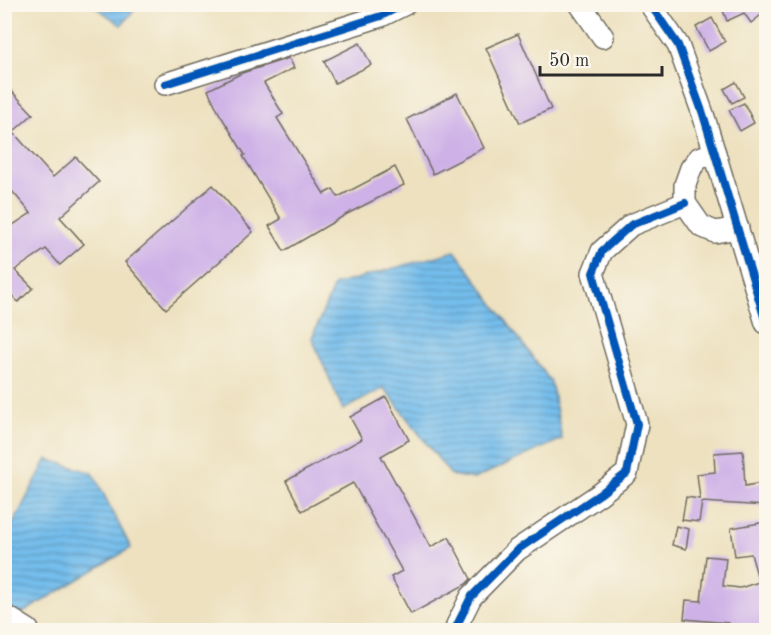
<svg xmlns="http://www.w3.org/2000/svg" width="771" height="635" font-family="'Old Standard TT',serif">
  <style>
    .water { fill: url(#water-rules); stroke: #50748c; stroke-width: 1.5 }
    .building { fill: #cdb1e7 }
    .lines { fill: none; stroke-linecap: round; stroke-linejoin: round }
    .minor-casing { stroke: #6f6b5f; stroke-width: 24 }
    .minor { stroke: #fff; stroke-width: 21 }
    .cycleway-casing { stroke: #fbf7ec; stroke-width: 11 }
    .cycleway { stroke: #0057b8; stroke-width: 8 }
  </style>
  <defs>
    <pattern id="water-rules" width="6" height="5" patternUnits="userSpaceOnUse" patternTransform="scale(1.5)"><rect width="6" height="5" fill="#74bdec"/><path d="M0 2.5h6" fill="none" stroke="#5f9abf"/></pattern>
  </defs>
  <rect width="100%" height="100%" fill="#fbf7ec"/>
  <filter id="ink" filterUnits="userSpaceOnUse"><feTurbulence type="fractalNoise" baseFrequency=".0167" numOctaves="2"/><feDisplacementMap in="SourceGraphic" scale="12" xChannelSelector="R" yChannelSelector="G"/><feConvolveMatrix kernelMatrix="1 2 1 2 8 2 1 2 1" color-interpolation-filters="sRGB"/></filter>
  <filter id="wash" filterUnits="userSpaceOnUse"><feTurbulence type="fractalNoise" baseFrequency=".008" numOctaves="4" result="noise"/><feDisplacementMap in="SourceGraphic" scale="24" xChannelSelector="R" yChannelSelector="G"/><feGaussianBlur stdDeviation="1.35" result="paint"/><feColorMatrix in="noise" values="0 0 0 0 0 0 0 0 0 0 0 0 0 0 0 0 0 1.4 0 .05"/><feComposite in="paint" operator="in"/></filter>
  <g filter="url(#wash)">
    <rect width="100%" height="100%" fill="#ede1c0"/>
    <!-- water -->
    <g class="water">
      <polygon points="93,5 139,5 121,25"/>
      <polygon points="455,251 551,382 562,439 474,479 451,475 384,388 343,410 312,338 334,285"/>
      <polygon points="47,459 93,473 131,548 16,617 5,603 4,541"/>
    </g>
    <g id="blocks">
      <!-- building -->
      <g class="building">
        <polygon points="729,4 763,4 760,6 765,12 751,23 744,13 727,21 722,8"/>
        <polygon points="712,18 725,42 709,51 696,27"/>
        <polygon points="518,34 551,109 520,123 486,48"/>
        <polygon points="360,43 371,65 335,83 324,61"/>
        <polygon points="289,58 294,68 264,83 283,114 277,118 324,194 333,189 338,197 395,167 404,185 347,214 284,251 269,226 281,219 243,156 245,155 219,113 208,90 242,73"/>
        <polygon points="736,82 744,97 732,103 724,89"/>
        <polygon points="4,83 33,114 13,132 53,177 76,157 99,182 60,217 84,244 60,265 46,249 15,270 33,288 18,302 4,287 4,231 31,213 4,182"/>
        <polygon points="457,93 484,148 433,174 407,119"/>
        <polygon points="744,103 754,123 740,131 729,110"/>
        <polygon points="213,185 253,232 166,309 125,262"/>
        <polygon points="386,397 409,440 381,456 431,547 449,537 471,579 466,584 411,614 391,577 402,571 353,483 302,511 286,481 362,439 350,417"/>
        <polygon points="743,451 745,486 766,482 766,506 702,502 699,522 682,520 686,497 700,499 697,474 715,472 714,453"/>
        <polygon points="766,522 766,630 732,630 729,623 684,619 686,600 701,601 706,556 726,558 723,586 740,588 759,582 751,554 735,556 731,528"/>
        <polygon points="676,526 689,529 686,549 672,545"/>
      </g>
    </g>
  </g>
  <g filter="url(#ink)">
    <use href="#blocks" fill-opacity="0" stroke="#6f6b5f" stroke-width="1.5"/>
    <g class="lines">
      <defs>
        <g id="minor">
          <polyline points="580,4 603,37"/>
          <polyline points="650,4 678,45 703,114 766,323"/>
          <polyline points="165,84 381,16 405,4"/>
          <polyline points="715,153 699,158 691,168 685,185 685,203 701,226 715,232 738,228"/>
          <polyline points="4,615 28,630"/>
          <polyline points="456,630 457,625 471,597 517,550 600,494 627,473 637,424 593,273 602,251 631,225 685,203"/>
        </g>
      </defs>
      <!-- minor casing -->
      <use href="#minor" class="minor-casing"/>
      <!-- minor -->
      <use href="#minor" class="minor"/>
      <defs>
        <g id="cycleway">
          <polyline points="650,4 678,45 703,114 766,323"/>
          <polyline points="165,84 381,16 405,4"/>
          <polyline points="456,630 457,625 471,597 517,550 600,494 627,473 637,424 593,273 602,251 631,225 685,203"/>
        </g>
      </defs>
      <!-- cycleway casing -->
      <use href="#cycleway" class="cycleway-casing"/>
      <!-- cycleway -->
      <use href="#cycleway" class="cycleway"/>
    </g>
  </g>
  <!-- margin -->
  <rect width="771" height="635" fill="none" stroke="#fbf7ec" stroke-width="24"/>
  <!-- scale -->
  <path d="M540 66v9h122v-9" fill="none" stroke="#2b2b2b" stroke-width="3"/>
  <text x="549" y="66" font-size="18" fill="#2b2b2b" stroke="#fbf7ec" stroke-width="4.5" paint-order="stroke">50 m</text>
</svg>
